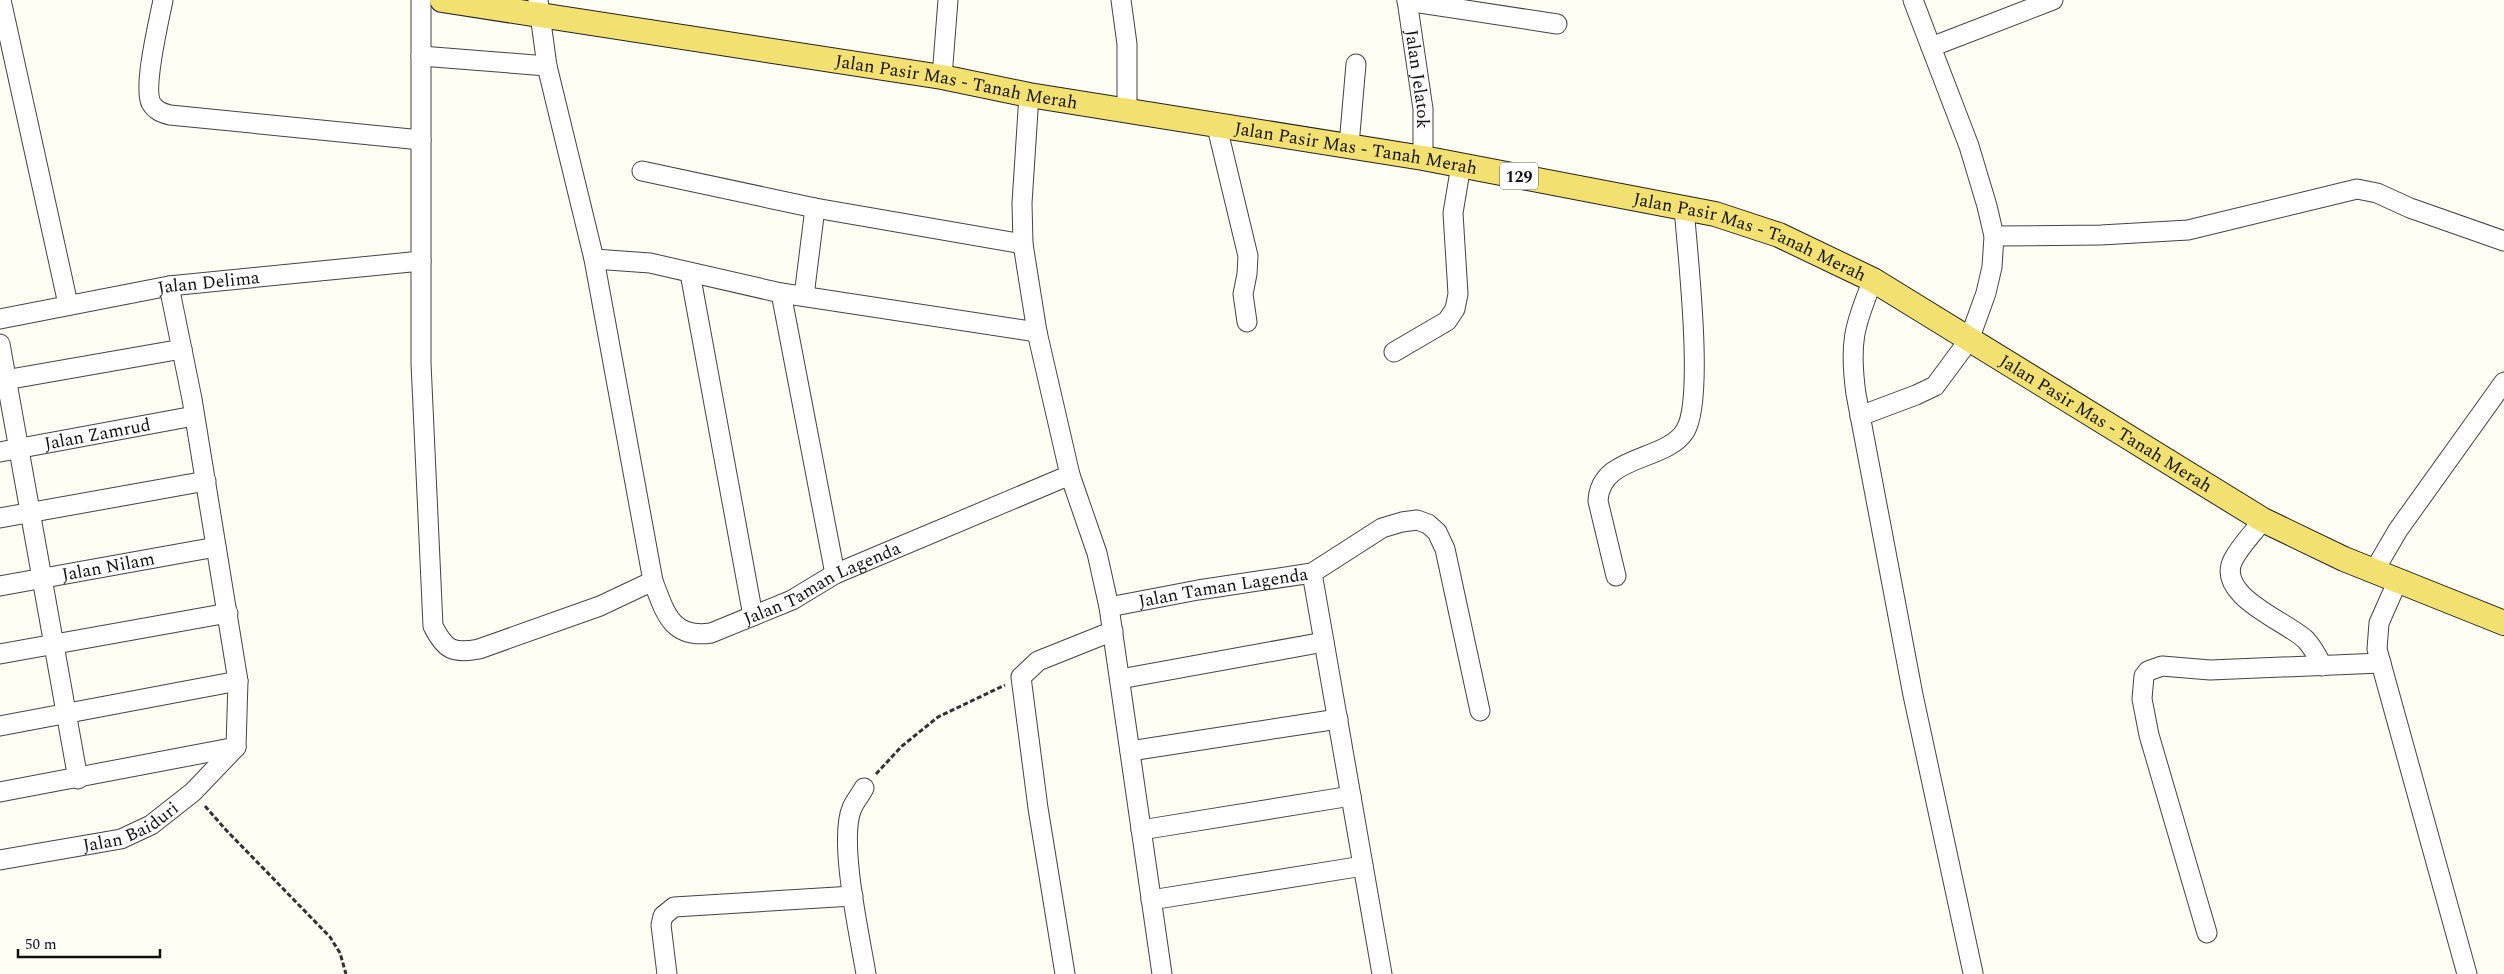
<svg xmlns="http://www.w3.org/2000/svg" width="2504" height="974" font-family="Spectral,serif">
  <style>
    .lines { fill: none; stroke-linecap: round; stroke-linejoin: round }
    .minor-casing { stroke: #434343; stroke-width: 21 }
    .major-casing { stroke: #212121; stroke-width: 26 }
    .path { stroke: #323232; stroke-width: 3; stroke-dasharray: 5 2.5; stroke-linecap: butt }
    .minor { stroke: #fff; stroke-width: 19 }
    .major { stroke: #f2e171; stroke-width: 24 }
    .labels { text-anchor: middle; stroke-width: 5; stroke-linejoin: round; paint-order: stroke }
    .shield { fill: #fff; stroke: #585858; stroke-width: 1 }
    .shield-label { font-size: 16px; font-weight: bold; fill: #101010 }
    .street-label { font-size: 18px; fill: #101010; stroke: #fff }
  </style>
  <rect width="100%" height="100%" fill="#fefef4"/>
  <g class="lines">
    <defs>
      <g id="minor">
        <polyline points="1,0 68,304"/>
        <path d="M163,0c-4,21 -20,86 -12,103 5,8 11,10 19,12l251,25"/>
        <path d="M421,0v363l12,263c12,24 20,28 46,23l121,-43 53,-25"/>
        <path id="s1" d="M538,0l9,66 47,193 59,322c12,31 18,58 58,52l81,-33 43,-26 235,-99"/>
        <polyline points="1121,0 1127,44 1127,109"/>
        <path id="s2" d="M1407,0l16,109v49"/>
        <polyline points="1407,1 1557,24"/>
        <polyline points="1931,47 2053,0"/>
        <polyline points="421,56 547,66"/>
        <polyline points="942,77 948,0"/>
        <polyline points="1029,95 1022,203 1023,244 1037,332 1070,475 1097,553 1109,607 1162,974"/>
        <polyline points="1216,123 1248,256 1247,274 1243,294 1247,322"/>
        <polyline points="1349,145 1356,64"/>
        <polyline points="642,171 815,208 1023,244"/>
        <polyline points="1994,236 2101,235 2188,230 2357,189 2377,193 2410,208 2504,241"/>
        <polyline points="594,259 650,263 781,293 1037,332"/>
        <polyline points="690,273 753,616"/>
        <path d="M1873,280c-19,46 -24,63 -17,114l57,301 60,278"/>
        <polyline points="169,286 192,399 238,681 236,747"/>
        <polyline points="781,293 835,574"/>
        <polyline points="804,296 815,208"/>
        <path id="s3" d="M0,319l169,-33 252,-25"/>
        <polyline points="0,344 78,779"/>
        <polyline points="1394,352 1447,321 1455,309 1458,294 1453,213 1461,165"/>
        <polyline points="0,381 182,349"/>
        <polyline points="1860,416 1916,395 1935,386 1969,340 1986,293 1992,267 1994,236 1987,206 1969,146 1913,0"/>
        <path id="s4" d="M0,452l194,-36"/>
        <polyline points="0,518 206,481"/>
        <path d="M2263,520c-9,12 -23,26 -30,40 -18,36 55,62 73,80 7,8 12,17 16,26"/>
        <polyline points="2374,571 2398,530 2504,382"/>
        <polyline points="1312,573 1382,974"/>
        <path d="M1616,576l-18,-75c2,-47 68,-39 87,-70 20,-31 2,-181 -1,-224"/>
        <polyline points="2398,580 2379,623 2377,649 2467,974"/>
        <path id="s5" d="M0,586l216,-39"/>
        <path id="s6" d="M1109,607l89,-17 114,-17 70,-45 20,-6 15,-2 11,4 9,8 8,17 35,162"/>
        <polyline points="0,654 228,613"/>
        <polyline points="1120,679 1324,642"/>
        <polyline points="0,726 238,681"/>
        <polyline points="1130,751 1338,719"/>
        <path d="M864,788c-3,6 -9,13 -12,20 -14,32 8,129 14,166"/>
        <polyline points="0,792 236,747"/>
        <polyline points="1141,830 1351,796"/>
        <path id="s7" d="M0,860l121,-21 30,-14 42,-33 43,-45"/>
        <polyline points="1151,900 1363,866"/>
        <polyline points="2207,933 2149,735 2142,699 2144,676 2148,671 2162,666 2210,670 2381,663"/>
        <polyline points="667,974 661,925 663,916 674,907 853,896"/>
        <polyline points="1065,974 1038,808 1021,677 1038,661 1113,631"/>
      </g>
      <g id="major">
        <path id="s8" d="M442,0l500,77 87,18 394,63 292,56 64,21 94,45 390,240 81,39 160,64"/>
      </g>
    </defs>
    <!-- minor casing -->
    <use href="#minor" class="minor-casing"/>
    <!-- major casing -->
    <use href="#major" class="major-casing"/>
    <!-- path -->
    <g class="path">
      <polyline points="876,774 902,746 938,717 1005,685"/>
      <polyline points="205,806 226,830 330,937 340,953 346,974"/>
    </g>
    <!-- minor -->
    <use href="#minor" class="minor"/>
    <!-- major -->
    <use href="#major" class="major"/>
  </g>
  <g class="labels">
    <!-- shield labels -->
    <rect class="shield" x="1500" y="162.5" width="38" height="27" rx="4"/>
    <g class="shield-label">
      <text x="1519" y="182">129</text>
    </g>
    <!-- street labels -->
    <g class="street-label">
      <text dy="6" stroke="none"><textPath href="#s2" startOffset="80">Jalan Jelatok</textPath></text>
      <text dy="6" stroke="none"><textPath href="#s8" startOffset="521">Jalan Pasir Mas - Tanah Merah</textPath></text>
      <text dy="6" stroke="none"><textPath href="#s8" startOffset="926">Jalan Pasir Mas - Tanah Merah</textPath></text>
      <text dy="6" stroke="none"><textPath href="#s8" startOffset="1331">Jalan Pasir Mas - Tanah Merah</textPath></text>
      <text dy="6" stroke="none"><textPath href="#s3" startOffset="212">Jalan Delima</textPath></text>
      <text dy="6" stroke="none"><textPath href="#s8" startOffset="1736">Jalan Pasir Mas - Tanah Merah</textPath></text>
      <text dy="6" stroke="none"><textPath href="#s4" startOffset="99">Jalan Zamrud</textPath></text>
      <text dy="6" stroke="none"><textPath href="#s5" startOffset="110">Jalan Nilam</textPath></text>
      <text dy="6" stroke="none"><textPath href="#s1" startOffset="802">Jalan Taman Lagenda</textPath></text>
      <text dy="6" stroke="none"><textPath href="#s6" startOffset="116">Jalan Taman Lagenda</textPath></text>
      <text dy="6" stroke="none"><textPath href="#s7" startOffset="136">Jalan Baiduri</textPath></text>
    </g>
  </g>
  <!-- scale -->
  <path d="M18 949v8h142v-8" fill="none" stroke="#101010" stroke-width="2.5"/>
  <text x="25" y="949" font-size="15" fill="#101010" stroke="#ffffff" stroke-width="4" paint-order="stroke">50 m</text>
</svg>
